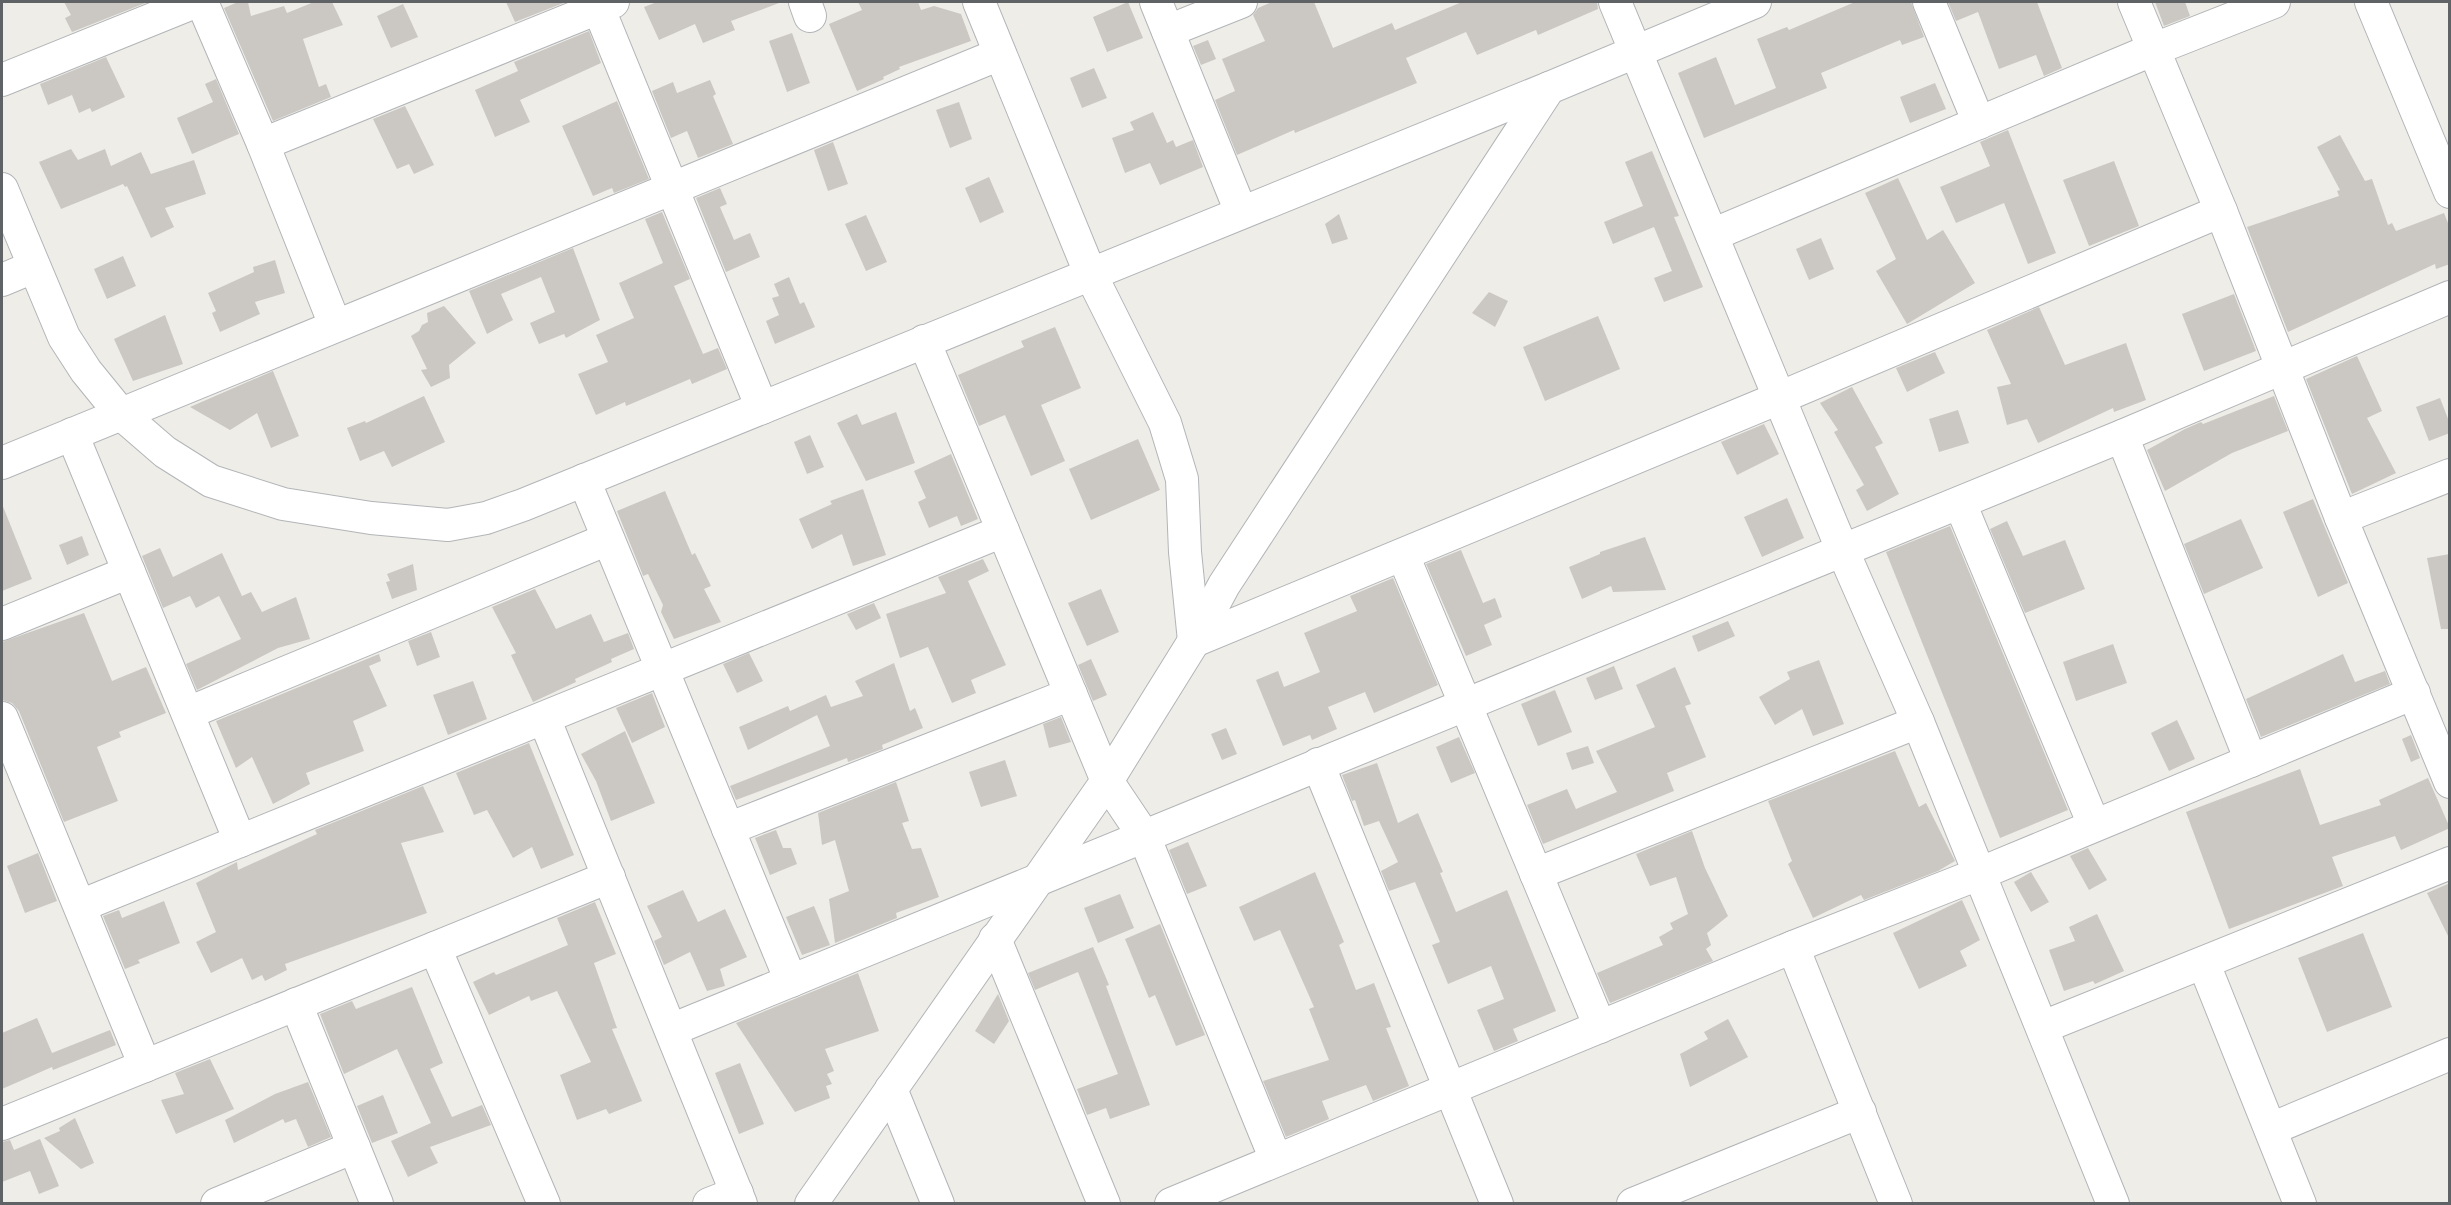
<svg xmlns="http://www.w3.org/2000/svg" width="2451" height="1205" font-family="Rubik,sans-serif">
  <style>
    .building { fill: #cbc8c4 }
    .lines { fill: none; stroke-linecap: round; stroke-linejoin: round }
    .minor-casing { stroke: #b2b5b8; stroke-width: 34 }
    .minor { stroke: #fff; stroke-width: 32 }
  </style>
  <rect width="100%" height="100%" fill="#efede8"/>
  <!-- building -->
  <g class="building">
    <polygon points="64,2 148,2 72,32 65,18 71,15"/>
    <polygon points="238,2 248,2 251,16 284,6 287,13 314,2 332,2 343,25 303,39 319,87 326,84 331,97 273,121 224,8"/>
    <polygon points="506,2 566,2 515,22"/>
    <polygon points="657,2 779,2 779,3 731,21 735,30 703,43 695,24 659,40 644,7"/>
    <polygon points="858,2 918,2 921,10 934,6 961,14 971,41 899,67 900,69 883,77 884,79 857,91 829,24 862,10"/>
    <polygon points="1128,2 1143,38 1107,52 1093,17"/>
    <polygon points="1272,2 1314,2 1333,48 1392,23 1395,30 1462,2 1597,2 1598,9 1538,35 1536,30 1477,55 1466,32 1406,58 1417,83 1295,133 1294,130 1237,155 1215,100 1235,91 1222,59 1265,41 1253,15 1258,8"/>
    <polygon points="1855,2 1911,2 1924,37 1902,45 1900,40 1821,73 1827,88 1704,138 1678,73 1716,57 1735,105 1776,88 1757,39 1787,27 1789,30"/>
    <polygon points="1948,2 2037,2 2062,68 2044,76 2036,55 1999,69 1978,12 1956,21"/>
    <polygon points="2155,2 2185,2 2190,16 2164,26"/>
    <polygon points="403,4 418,37 391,48 377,16"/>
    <polygon points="589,31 601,63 520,100 530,122 495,137 475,90 518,71 514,62"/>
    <polygon points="792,33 810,83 787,92 769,41"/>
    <polygon points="1208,40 1216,59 1201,65 1193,46"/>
    <polygon points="106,57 125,97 92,112 90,108 79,113 72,95 48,105 40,84"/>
    <polygon points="1094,68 1107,98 1082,108 1070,78"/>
    <polygon points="216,79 239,134 192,154 177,118 213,102 205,84"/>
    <polygon points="710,80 716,94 713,96 733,144 698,158 687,131 671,138 652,91 673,82 677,93"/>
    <polygon points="1935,83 1946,109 1910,123 1900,97"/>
    <polygon points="617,101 649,179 614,193 612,188 593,196 562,126"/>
    <polygon points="959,102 972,139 950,148 936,110"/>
    <polygon points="405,106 434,165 414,174 409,164 397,169 373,119"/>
    <polygon points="1153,112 1167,143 1173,140 1176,147 1193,140 1203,167 1160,185 1150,163 1125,173 1112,138 1134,130 1130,122"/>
    <polygon points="2008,130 2056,253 2028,264 2004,203 1956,223 1940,187 1990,166 1980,142"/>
    <polygon points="2340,135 2365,181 2372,179 2388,225 2392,223 2396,231 2444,213 2450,228 2450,264 2436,269 2435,264 2288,332 2247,227 2339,196 2337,191 2340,190 2317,147"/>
    <polygon points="833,142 848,184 828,191 814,150"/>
    <polygon points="71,149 78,160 105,149 111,166 141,152 151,174 194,160 206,194 165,208 174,227 151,238 127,186 125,187 123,184 61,209 39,162"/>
    <polygon points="1652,151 1679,216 1674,217 1703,287 1664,302 1654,278 1672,271 1654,227 1613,244 1604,222 1643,206 1625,162"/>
    <polygon points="2114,161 2139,226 2089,246 2063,180"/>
    <polygon points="989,177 1004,212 980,223 965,188"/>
    <polygon points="1898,178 1927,240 1943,230 1975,283 1907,324 1876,271 1896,259 1865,193"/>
    <polygon points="720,188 727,204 720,207 734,240 750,233 760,257 726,272 696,198"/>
    <polygon points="662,212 690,279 674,286 703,354 718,348 727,369 692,384 690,379 626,406 625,402 596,415 578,374 608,362 596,335 634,318 619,283 663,263 645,219"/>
    <polygon points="1339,214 1348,239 1332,244 1325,224"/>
    <polygon points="866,215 887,262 866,271 845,224"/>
    <polygon points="1821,238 1834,269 1809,280 1796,249"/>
    <polygon points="573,248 600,320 566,338 564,334 539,344 530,323 555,312 541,277 501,294 513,320 487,334 469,291"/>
    <polygon points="123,256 136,286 107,299 94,269"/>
    <polygon points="275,260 285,293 255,302 260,314 220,332 212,313 216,311 208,293 254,272 253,267"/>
    <polygon points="789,277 800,304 804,302 815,327 775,344 766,321 779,315 772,298 779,296 774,284"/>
    <polygon points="1489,292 1508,301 1495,327 1472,313"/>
    <polygon points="2234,294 2256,351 2204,371 2182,314"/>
    <polygon points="444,306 476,343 449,365 450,378 431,387 421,370 427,369 411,336 419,331 422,325 428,322 427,313"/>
    <polygon points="2039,307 2065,365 2126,343 2146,400 2114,412 2113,408 2038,443 2027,419 2007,425 1997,387 2011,384 1987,330"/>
    <polygon points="165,315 183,364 133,381 114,339"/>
    <polygon points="1598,316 1620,369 1545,401 1523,347"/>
    <polygon points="1055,327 1081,388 1041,405 1065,461 1031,476 1005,415 979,426 958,375 1024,347 1021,341"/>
    <polygon points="1935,352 1945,373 1907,392 1896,368"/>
    <polygon points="2357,356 2382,411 2367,418 2396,473 2352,494 2306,379"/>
    <polygon points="273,371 299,436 271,448 257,413 230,430 190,407"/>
    <polygon points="1852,387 1883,443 1875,447 1899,494 1867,511 1856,490 1864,485 1834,432 1838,430 1820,403"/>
    <polygon points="424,396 445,442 392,467 384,451 360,461 347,428 365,421 366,423"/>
    <polygon points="2274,396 2288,431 2232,453 2165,491 2147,450 2185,429 2201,422 2203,424"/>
    <polygon points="2440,398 2450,424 2450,433 2429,441 2416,407"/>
    <polygon points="1958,410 1969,443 1939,452 1929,419"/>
    <polygon points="896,412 915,463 866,481 837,423 857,414 862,425"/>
    <polygon points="1764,424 1779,454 1737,475 1721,442"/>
    <polygon points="810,435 824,467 807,474 794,442"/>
    <polygon points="1138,439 1160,490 1091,520 1069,469"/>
    <polygon points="951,454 978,519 961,526 957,516 929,528 918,502 926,498 914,471"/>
    <polygon points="863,489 886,555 853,566 842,534 812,549 799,519 832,504 830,501"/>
    <polygon points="665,491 692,555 695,553 711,586 704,589 721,622 674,639 661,612 663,605 648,574 643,576 642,573 617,511"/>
    <polygon points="1787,498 1804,538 1762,557 1744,517"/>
    <polygon points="2313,499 2348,583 2318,597 2283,512"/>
    <polygon points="2,504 32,579 2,591"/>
    <polygon points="2241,519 2263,568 2204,594 2184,544"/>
    <polygon points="2007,521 2023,556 2065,540 2085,589 2025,613 1990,529"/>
    <polygon points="1950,526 2068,810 2000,838 1886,552"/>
    <polygon points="82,536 89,555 67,565 59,545"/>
    <polygon points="1645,537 1666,590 1613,592 1611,586 1582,599 1569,567 1600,554 1600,552"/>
    <polygon points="160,548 173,577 222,553 242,596 251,592 262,612 296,597 310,639 278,648 197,690 186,664 241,639 219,596 196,608 190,596 163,608 142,556"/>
    <polygon points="1461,550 1483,603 1495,598 1502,617 1484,625 1492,645 1466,656 1426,564"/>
    <polygon points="2450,554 2450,629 2441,629 2427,558"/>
    <polygon points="983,559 989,571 968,581 1006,665 971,680 976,693 952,703 928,647 900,658 886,614 946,593 938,577"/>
    <polygon points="413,564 417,590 392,599 386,582 390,581 387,574"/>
    <polygon points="1393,578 1438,685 1374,713 1365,692 1328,707 1337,729 1312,740 1310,735 1283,746 1256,680 1278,671 1284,687 1320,672 1304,633 1357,611 1350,596"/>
    <polygon points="535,589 556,629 591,614 604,642 628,633 634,649 611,659 612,662 575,679 576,682 533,702 511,655 516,653 492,607"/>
    <polygon points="1101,589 1119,632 1087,646 1068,603"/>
    <polygon points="874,603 881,618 856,630 847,614"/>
    <polygon points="84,613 112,681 146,667 166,713 119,732 121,737 97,747 118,801 64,822 19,711 12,703 2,700 2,642"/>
    <polygon points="1728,621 1735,636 1698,652 1692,636"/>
    <polygon points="431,632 440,657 417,666 408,641"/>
    <polygon points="2113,644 2127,683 2076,701 2063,662"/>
    <polygon points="749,653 763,681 737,693 723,664"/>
    <polygon points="379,654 381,661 369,666 387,706 353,721 364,751 306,773 310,784 273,804 252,757 236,768 216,721"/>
    <polygon points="2343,654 2355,682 2385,671 2390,684 2261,737 2246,699"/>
    <polygon points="1091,659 1107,695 1093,701 1078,665"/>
    <polygon points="1819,660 1844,724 1813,736 1802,709 1775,725 1759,697 1790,679 1787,672"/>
    <polygon points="894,663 910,711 915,708 923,728 882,745 883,749 848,762 847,758 736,800 730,786 830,746 817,715 748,750 739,727 788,706 790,711 826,695 831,707 863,696 855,681"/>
    <polygon points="1614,666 1623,689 1595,700 1586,678"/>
    <polygon points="1675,667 1691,704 1685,706 1706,757 1667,773 1674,791 1543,844 1527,805 1567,789 1576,809 1617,792 1596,751 1655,727 1636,685"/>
    <polygon points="473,681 487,719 448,735 433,695"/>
    <polygon points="1555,690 1572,732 1538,746 1521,704"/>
    <polygon points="652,693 665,727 632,743 616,708"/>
    <polygon points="1061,717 1071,742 1049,748 1043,724"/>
    <polygon points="2177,720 2195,759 2169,771 2151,733"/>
    <polygon points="1226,728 1237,754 1222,760 1211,734"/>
    <polygon points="625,731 655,803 611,821 596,781 581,754"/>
    <polygon points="2411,735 2420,758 2411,762 2402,739"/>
    <polygon points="1459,737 1475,773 1451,783 1436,747"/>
    <polygon points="529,743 574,855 541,869 532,847 513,858 487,810 474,815 456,773"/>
    <polygon points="1588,746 1594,763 1572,770 1566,753"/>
    <polygon points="1895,751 1919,807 1926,803 1955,861 1938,871 1864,900 1861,895 1813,918 1788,864 1792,861 1768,801"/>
    <polygon points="1005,760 1017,796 981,807 969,772"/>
    <polygon points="1377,763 1398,823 1418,813 1443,872 1440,873 1456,912 1507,890 1556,1011 1513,1029 1518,1041 1494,1051 1477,1010 1504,999 1491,966 1448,984 1432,945 1440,942 1415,882 1389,891 1381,871 1398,862 1379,821 1364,826 1355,800 1352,801 1342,775"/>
    <polygon points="2300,769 2320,825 2381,805 2379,800 2428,778 2450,828 2401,850 2395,836 2332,857 2343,886 2229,929 2186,812"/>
    <polygon points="896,782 909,821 902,823 912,849 921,848 939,897 896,913 897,918 835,943 829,899 849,891 835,840 822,845 818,813"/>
    <polygon points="423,786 444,832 401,843 427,913 285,964 287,970 265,981 262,975 252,980 242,958 211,973 196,942 216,932 196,883 237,862 238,870 317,834 315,830"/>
    <polygon points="776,830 783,848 791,848 797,864 770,875 755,838"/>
    <polygon points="1692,831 1705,868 1728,916 1707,933 1711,945 1706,949 1713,961 1610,1003 1597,973 1663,945 1659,937 1673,929 1670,923 1688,914 1676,877 1650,886 1636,854"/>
    <polygon points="1188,842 1207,886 1187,894 1169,850"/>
    <polygon points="2088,848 2107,880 2089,890 2070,856"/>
    <polygon points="38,853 57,901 25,913 7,866"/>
    <polygon points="1315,872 1344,942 1339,945 1356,990 1374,983 1391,1027 1386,1028 1409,1086 1373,1101 1366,1085 1322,1101 1329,1119 1286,1137 1263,1081 1329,1060 1309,1009 1314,1007 1280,930 1254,941 1239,907"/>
    <polygon points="2031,872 2049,902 2031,912 2014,882"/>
    <polygon points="2450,883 2450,940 2427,893"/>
    <polygon points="683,890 698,922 725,909 747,957 720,969 725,986 707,991 690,952 664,965 654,941 662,937 647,906"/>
    <polygon points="1120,894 1134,928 1098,943 1084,908"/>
    <polygon points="1962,900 1980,940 1960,951 1967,966 1919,989 1893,933"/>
    <polygon points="164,901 180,943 138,960 140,963 125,969 103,916 119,910 122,918"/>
    <polygon points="595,902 616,954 594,963 617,1028 612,1029 642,1101 609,1114 606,1109 577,1120 560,1075 591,1062 557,991 531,1001 529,996 489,1015 473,982 494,972 496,975 568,945 557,918"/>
    <polygon points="814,906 830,945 802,955 786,917"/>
    <polygon points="2097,914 2124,971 2095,984 2093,981 2064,991 2049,950 2075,941 2069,927"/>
    <polygon points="1160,924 1205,1035 1176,1046 1155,995 1149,998 1125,939"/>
    <polygon points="2363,933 2392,1007 2327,1032 2298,958"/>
    <polygon points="1093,947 1109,985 1106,986 1150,1105 1110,1119 1106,1108 1087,1115 1077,1089 1118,1074 1078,972 1035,990 1028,973"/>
    <polygon points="858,973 879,1031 825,1049 834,1071 827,1074 832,1084 826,1086 830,1098 795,1112 736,1023"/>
    <polygon points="412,987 443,1063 430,1069 452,1117 482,1105 491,1125 430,1147 438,1163 408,1177 391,1141 431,1123 397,1049 344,1074 320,1014 352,1001 356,1009"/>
    <polygon points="998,994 1009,1021 994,1044 975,1031"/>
    <polygon points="37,1018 52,1053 110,1030 116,1045 53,1070 52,1067 2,1089 2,1033"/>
    <polygon points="1728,1019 1748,1057 1690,1087 1680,1054 1708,1039 1704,1032"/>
    <polygon points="210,1059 234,1109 176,1134 161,1100 184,1094 175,1073"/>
    <polygon points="740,1063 764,1124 739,1134 715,1073"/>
    <polygon points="308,1082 331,1137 308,1147 296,1119 285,1123 283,1119 234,1143 225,1120 275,1094"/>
    <polygon points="383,1095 398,1133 372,1143 357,1106"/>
    <polygon points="75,1118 94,1163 81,1169 44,1138 60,1131 59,1128"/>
    <polygon points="40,1139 59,1186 39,1194 30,1171 2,1182 2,1142 10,1140 14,1150"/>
  </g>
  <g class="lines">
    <defs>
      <g id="minor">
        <polyline points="202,2 263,144 335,325"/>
        <polyline points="596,2 762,408"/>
        <polyline points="805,2 810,16"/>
        <polyline points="979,2 1090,273 1165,423 1182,479 1185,552 1194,641 1779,398 2221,211"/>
        <polyline points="1156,2 1241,212"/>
        <polyline points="1615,2 1842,549 1918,722 2113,1204"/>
        <polyline points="1929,2 1979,123"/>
        <polyline points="2134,2 2221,211 2341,518 2450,782"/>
        <polyline points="2371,2 2450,192"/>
        <polyline points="1168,31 1241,2"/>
        <polyline points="2,80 195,2"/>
        <polyline points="263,144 613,2"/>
        <polyline points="2,189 64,337 86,371 121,414 165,452 211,481 283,504 371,518 448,525 486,518 523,505 1549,88 1755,2"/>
        <polyline points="1712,235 2152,50 2274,2"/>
        <polyline points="2,280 33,267"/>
        <polyline points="924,341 1107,781 1144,836 1276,1160"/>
        <polyline points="72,434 240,841"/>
        <polyline points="2122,436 2251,761"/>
        <polyline points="2,463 1000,54"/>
        <polyline points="584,480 791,981"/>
        <polyline points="1960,503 2094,825"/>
        <polyline points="2341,518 2450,475"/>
        <polyline points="1403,555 1600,1027"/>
        <polyline points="2,624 129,572"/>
        <polyline points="188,713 608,539"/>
        <polyline points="2,718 145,1066"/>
        <polyline points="544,718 741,1204"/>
        <polyline points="1318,764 1497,1204"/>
        <polyline points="728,829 1071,694"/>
        <polyline points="1536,874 1918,722"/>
        <polyline points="80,906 1003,531"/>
        <polyline points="995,939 1104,1204"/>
        <polyline points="1793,947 1896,1204"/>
        <polyline points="435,948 544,1204"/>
        <polyline points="2204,964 2300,1204"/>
        <polyline points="296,1004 377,1204"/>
        <polyline points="2043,1027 2450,863"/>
        <polyline points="671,1030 2122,436 2450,297"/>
        <polyline points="891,1089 938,1204"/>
        <polyline points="2,1124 609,877"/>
        <polyline points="2271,1129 2450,1054"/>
        <polyline points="217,1204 354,1147"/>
        <polyline points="709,1204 737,1193"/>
        <polyline points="811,1204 1107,781 1194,641 1224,585 1549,88"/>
        <polyline points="1171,1204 1793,947 1981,873 2414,693"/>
        <polyline points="1633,1204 1860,1112"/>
      </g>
    </defs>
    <!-- minor casing -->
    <use href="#minor" class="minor-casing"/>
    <!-- minor -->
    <use href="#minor" class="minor"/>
  </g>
  <!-- border -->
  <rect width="2451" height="1205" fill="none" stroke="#5f6366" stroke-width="6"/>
</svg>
